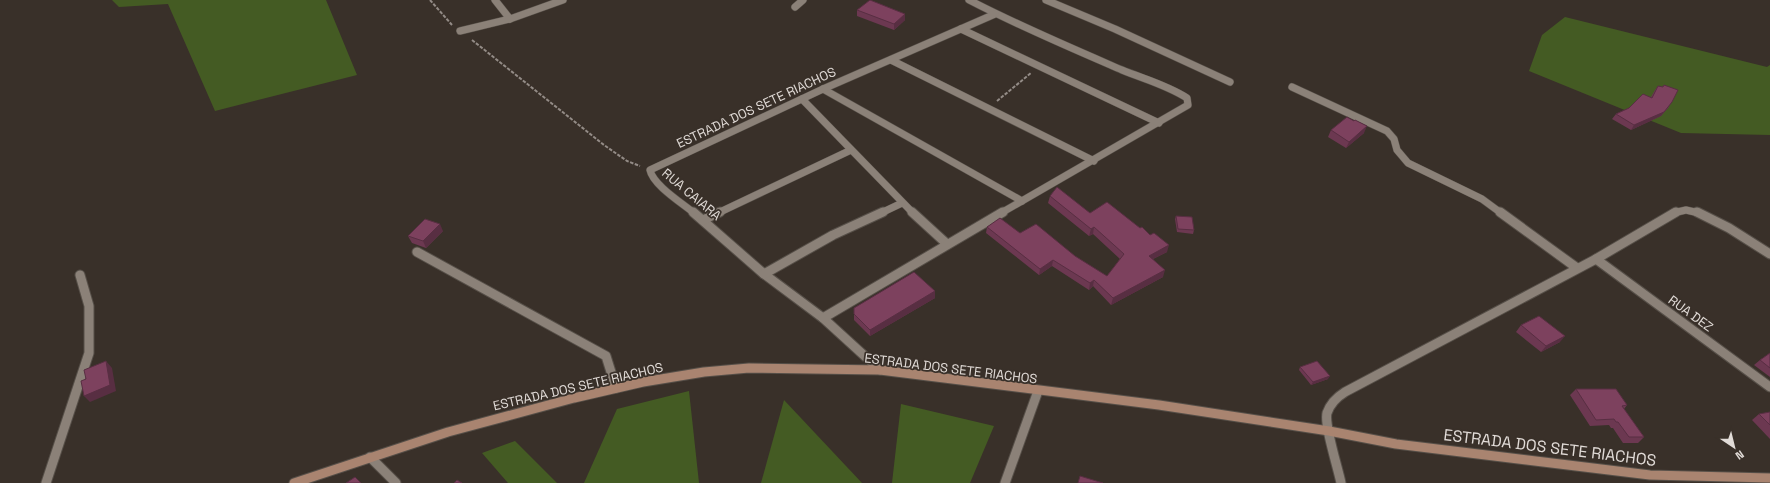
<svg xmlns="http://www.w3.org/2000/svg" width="1770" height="483" font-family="'Space Grotesk',sans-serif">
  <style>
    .green { fill: #445b23 }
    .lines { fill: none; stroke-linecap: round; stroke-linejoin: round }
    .lane-far1-casing { stroke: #564f48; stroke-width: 8 }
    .lane-casing { stroke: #564f48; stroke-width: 11 }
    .street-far1-casing { stroke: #564f48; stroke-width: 8 }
    .street-casing { stroke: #564f48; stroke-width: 11 }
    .secondary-casing { stroke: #564f48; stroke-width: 11 }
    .path { stroke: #938b86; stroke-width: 2; stroke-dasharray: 3.5 1.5; stroke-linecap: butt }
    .lane-far1 { stroke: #8b8178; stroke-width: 7 }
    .lane { stroke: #8b8178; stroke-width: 9 }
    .street-far1 { stroke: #8b8178; stroke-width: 7 }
    .street { stroke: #8b8178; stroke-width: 9 }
    .secondary { stroke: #a98470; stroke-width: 9 }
    .wall { fill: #6c3851 }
    .shaded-wall { fill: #582e42 }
    .building { fill: #7d415e; stroke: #582e42 }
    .labels { text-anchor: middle; stroke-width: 3.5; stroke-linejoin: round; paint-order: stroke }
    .street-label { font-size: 13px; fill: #e1dbd7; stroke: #393029 }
    .near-street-label { font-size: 16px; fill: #e1dbd7; stroke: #393029 }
  </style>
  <rect width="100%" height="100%" fill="#393029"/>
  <!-- green -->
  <g class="green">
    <polygon points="112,0 326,0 357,75 215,111 168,4 119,7"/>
    <polygon points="1565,17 1767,67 1770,65 1770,135 1681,133 1529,71 1542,35"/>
    <polygon points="689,391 699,483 584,483 617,409"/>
    <polygon points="784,400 862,483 761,483"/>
    <polygon points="901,404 994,426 970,483 892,483"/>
    <polygon points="515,441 557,483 508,483 482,453"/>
  </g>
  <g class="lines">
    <defs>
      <polyline id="lane-far1" points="795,7 803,0"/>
      <g id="lane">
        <polyline points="417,252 606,356 616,388"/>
        <polyline points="46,483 89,353 89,306 80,275"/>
        <polyline points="1005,483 1038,391"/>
      </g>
      <g id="street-far1">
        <polyline points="495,0 510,19"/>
        <path d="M969,0c50,26 102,48 153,70 22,9 45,15 65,28l1,7 -187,108"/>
        <polyline points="1046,0 1115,29 1230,82"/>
        <polyline points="961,29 1159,123"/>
        <polyline points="460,31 510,19 563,0"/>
        <polyline points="891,60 1094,161"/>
        <polyline points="1292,87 1387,131 1394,139 1397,150 1408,163 1482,199 1501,213"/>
        <polyline points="823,89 1022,201"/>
        <polyline points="802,99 913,213"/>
        <path d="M694,213c-12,-10 -41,-28 -44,-43l173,-81 172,-75"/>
        <polyline points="718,213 851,150"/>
        <polyline points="881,213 902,203"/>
        <polyline points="1673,213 1686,210 1699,213"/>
      </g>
      <g id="street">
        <polyline points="693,212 764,274 823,318 880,370"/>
        <polyline points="912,212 947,244"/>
        <polyline points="1500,212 1577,268"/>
        <polyline points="1697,212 1729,228 1770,254"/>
        <polyline points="703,220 720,212"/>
        <polyline points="1596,259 1770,387"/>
        <polyline points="764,274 833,235 883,212"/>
        <polyline points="823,318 1003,212"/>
        <polyline points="370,457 396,483"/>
        <path d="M1341,483c-3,-15 -17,-58 -14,-70 3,-9 10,-16 18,-21l251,-133 80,-47"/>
      </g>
      <polyline id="secondary" points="294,483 448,432 574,398 643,382 704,372 749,368 880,370 1159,405 1329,431 1396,444 1650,475 1770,478"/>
    </defs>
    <!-- lane-far1 casing -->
    <use href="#lane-far1" class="lane-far1-casing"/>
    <!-- lane casing -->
    <use href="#lane" class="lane-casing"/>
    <!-- street-far1 casing -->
    <use href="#street-far1" class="street-far1-casing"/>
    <!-- street casing -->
    <use href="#street" class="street-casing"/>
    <!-- secondary casing -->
    <use href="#secondary" class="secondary-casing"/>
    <!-- path -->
    <g class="path">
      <polyline points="430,0 452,25"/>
      <polyline points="472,40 604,145 627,161 640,166"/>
      <polyline points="997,101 1031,73"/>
    </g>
    <!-- lane-far1 -->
    <use href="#lane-far1" class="lane-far1"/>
    <!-- lane -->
    <use href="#lane" class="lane"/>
    <!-- street-far1 -->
    <use href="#street-far1" class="street-far1"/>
    <!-- street -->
    <use href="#street" class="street"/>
    <!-- secondary -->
    <use href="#secondary" class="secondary"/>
  </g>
  <!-- wall -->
  <g class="wall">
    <polygon points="857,10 905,14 905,20 894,30 857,16"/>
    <polygon points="1664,85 1669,107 1661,116 1631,130 1612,119 1616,114 1651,97 1655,90 1658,86 1662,87"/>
    <polygon points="1331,130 1364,133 1346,148 1328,137"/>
    <polygon points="1050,196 1090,213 1167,252 1153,259 1163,277 1111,305 1093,286 1089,290 1052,266 1039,275 986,233 987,227 1020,233 1107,276 1120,259 1093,234 1089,236 1048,203"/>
    <polygon points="1176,216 1194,230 1193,234 1177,232 1175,219"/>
    <polygon points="443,231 426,248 412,243 408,236"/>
    <polygon points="935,291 935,298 870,336 854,320 854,308"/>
    <polygon points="1521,325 1560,342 1541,352 1516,332"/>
    <polygon points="1770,353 1770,377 1754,365 1760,360"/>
    <polygon points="1300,367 1328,379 1311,385 1299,370"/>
    <polygon points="1576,389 1627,405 1624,409 1644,437 1638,443 1623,443 1613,428 1611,428 1609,425 1590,426 1570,395"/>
    <polygon points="1770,412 1770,439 1752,420 1759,414"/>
  </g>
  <!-- shaded-wall -->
  <g class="shaded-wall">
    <polygon points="905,14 905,20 894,30 894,24"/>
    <polygon points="1672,102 1661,116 1631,130 1634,125"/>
    <polygon points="1367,126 1364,133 1346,148 1349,142"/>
    <polygon points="440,224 443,231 426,248 423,241"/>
    <polygon points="1094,227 1093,234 1089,236 1091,229"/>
    <polygon points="1169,245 1167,252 1147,262 1149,256"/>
    <polygon points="1053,260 1052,266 1039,275 1040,269"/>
    <polygon points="1165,270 1163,277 1111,305 1113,298"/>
    <polygon points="1094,280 1093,286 1089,290 1090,283"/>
    <polygon points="935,291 935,298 870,336 870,330"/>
    <polygon points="1565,336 1560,342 1541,352 1546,346"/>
    <polygon points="106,361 112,368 116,391 90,402 84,396"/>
    <polygon points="1330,376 1328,379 1311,385 1313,382"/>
  </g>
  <!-- building -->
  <g class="building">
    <polygon points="870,0 905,14 894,24 857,10"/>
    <polygon points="1664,85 1678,90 1672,102 1664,112 1634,125 1616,114 1629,108 1643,94 1652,98 1658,86 1663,87"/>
    <polygon points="1347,117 1354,121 1355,120 1367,126 1349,142 1331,130"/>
    <polygon points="1057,187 1090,213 1107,202 1140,228 1142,227 1150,235 1154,233 1169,245 1149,256 1165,270 1113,298 1094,280 1090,283 1053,260 1040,269 987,227 1000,218 1020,233 1036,224 1075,256 1107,276 1124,254 1094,227 1091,229 1050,196"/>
    <polygon points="1176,216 1192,217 1194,230 1178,229"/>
    <polygon points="425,219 440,224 423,241 408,236"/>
    <polygon points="914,272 935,291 870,330 854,314 854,308"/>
    <polygon points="1539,316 1565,336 1546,346 1521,325"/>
    <polygon points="1770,353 1770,368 1760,360"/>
    <polygon points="106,361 110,385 84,396 81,381 86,379 84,370"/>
    <polygon points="1317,361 1330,376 1313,382 1300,367"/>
    <polygon points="1576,389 1616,389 1627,405 1622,406 1644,437 1629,437 1618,422 1616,422 1614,419 1596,420"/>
    <polygon points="1770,412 1770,425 1759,414"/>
    <polygon points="1080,476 1103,483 1078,483"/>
    <polygon points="355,477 361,483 346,483"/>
    <polygon points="457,480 462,483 454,483"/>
  </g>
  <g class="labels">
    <!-- street labels -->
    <g class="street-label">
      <text transform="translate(756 107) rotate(-25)" y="5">ESTRADA DOS SETE RIACHOS</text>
      <text transform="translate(692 194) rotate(40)" y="5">RUA CAIARA</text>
      <text transform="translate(1691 313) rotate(36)" y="5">RUA DEZ</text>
      <text transform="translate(951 368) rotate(7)" y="5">ESTRADA DOS SETE RIACHOS</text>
      <text transform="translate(578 386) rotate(-13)" y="5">ESTRADA DOS SETE RIACHOS</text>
    </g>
    <!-- near-street labels -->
    <g class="near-street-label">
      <text transform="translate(1550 447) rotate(7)" y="6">ESTRADA DOS SETE RIACHOS</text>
    </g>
  </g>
  <!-- north arrow -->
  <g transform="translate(1734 447) rotate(145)" stroke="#393029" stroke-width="3" paint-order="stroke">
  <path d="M0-3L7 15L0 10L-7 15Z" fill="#e1dbd7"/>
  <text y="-6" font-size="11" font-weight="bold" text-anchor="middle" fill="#e1dbd7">N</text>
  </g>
</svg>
